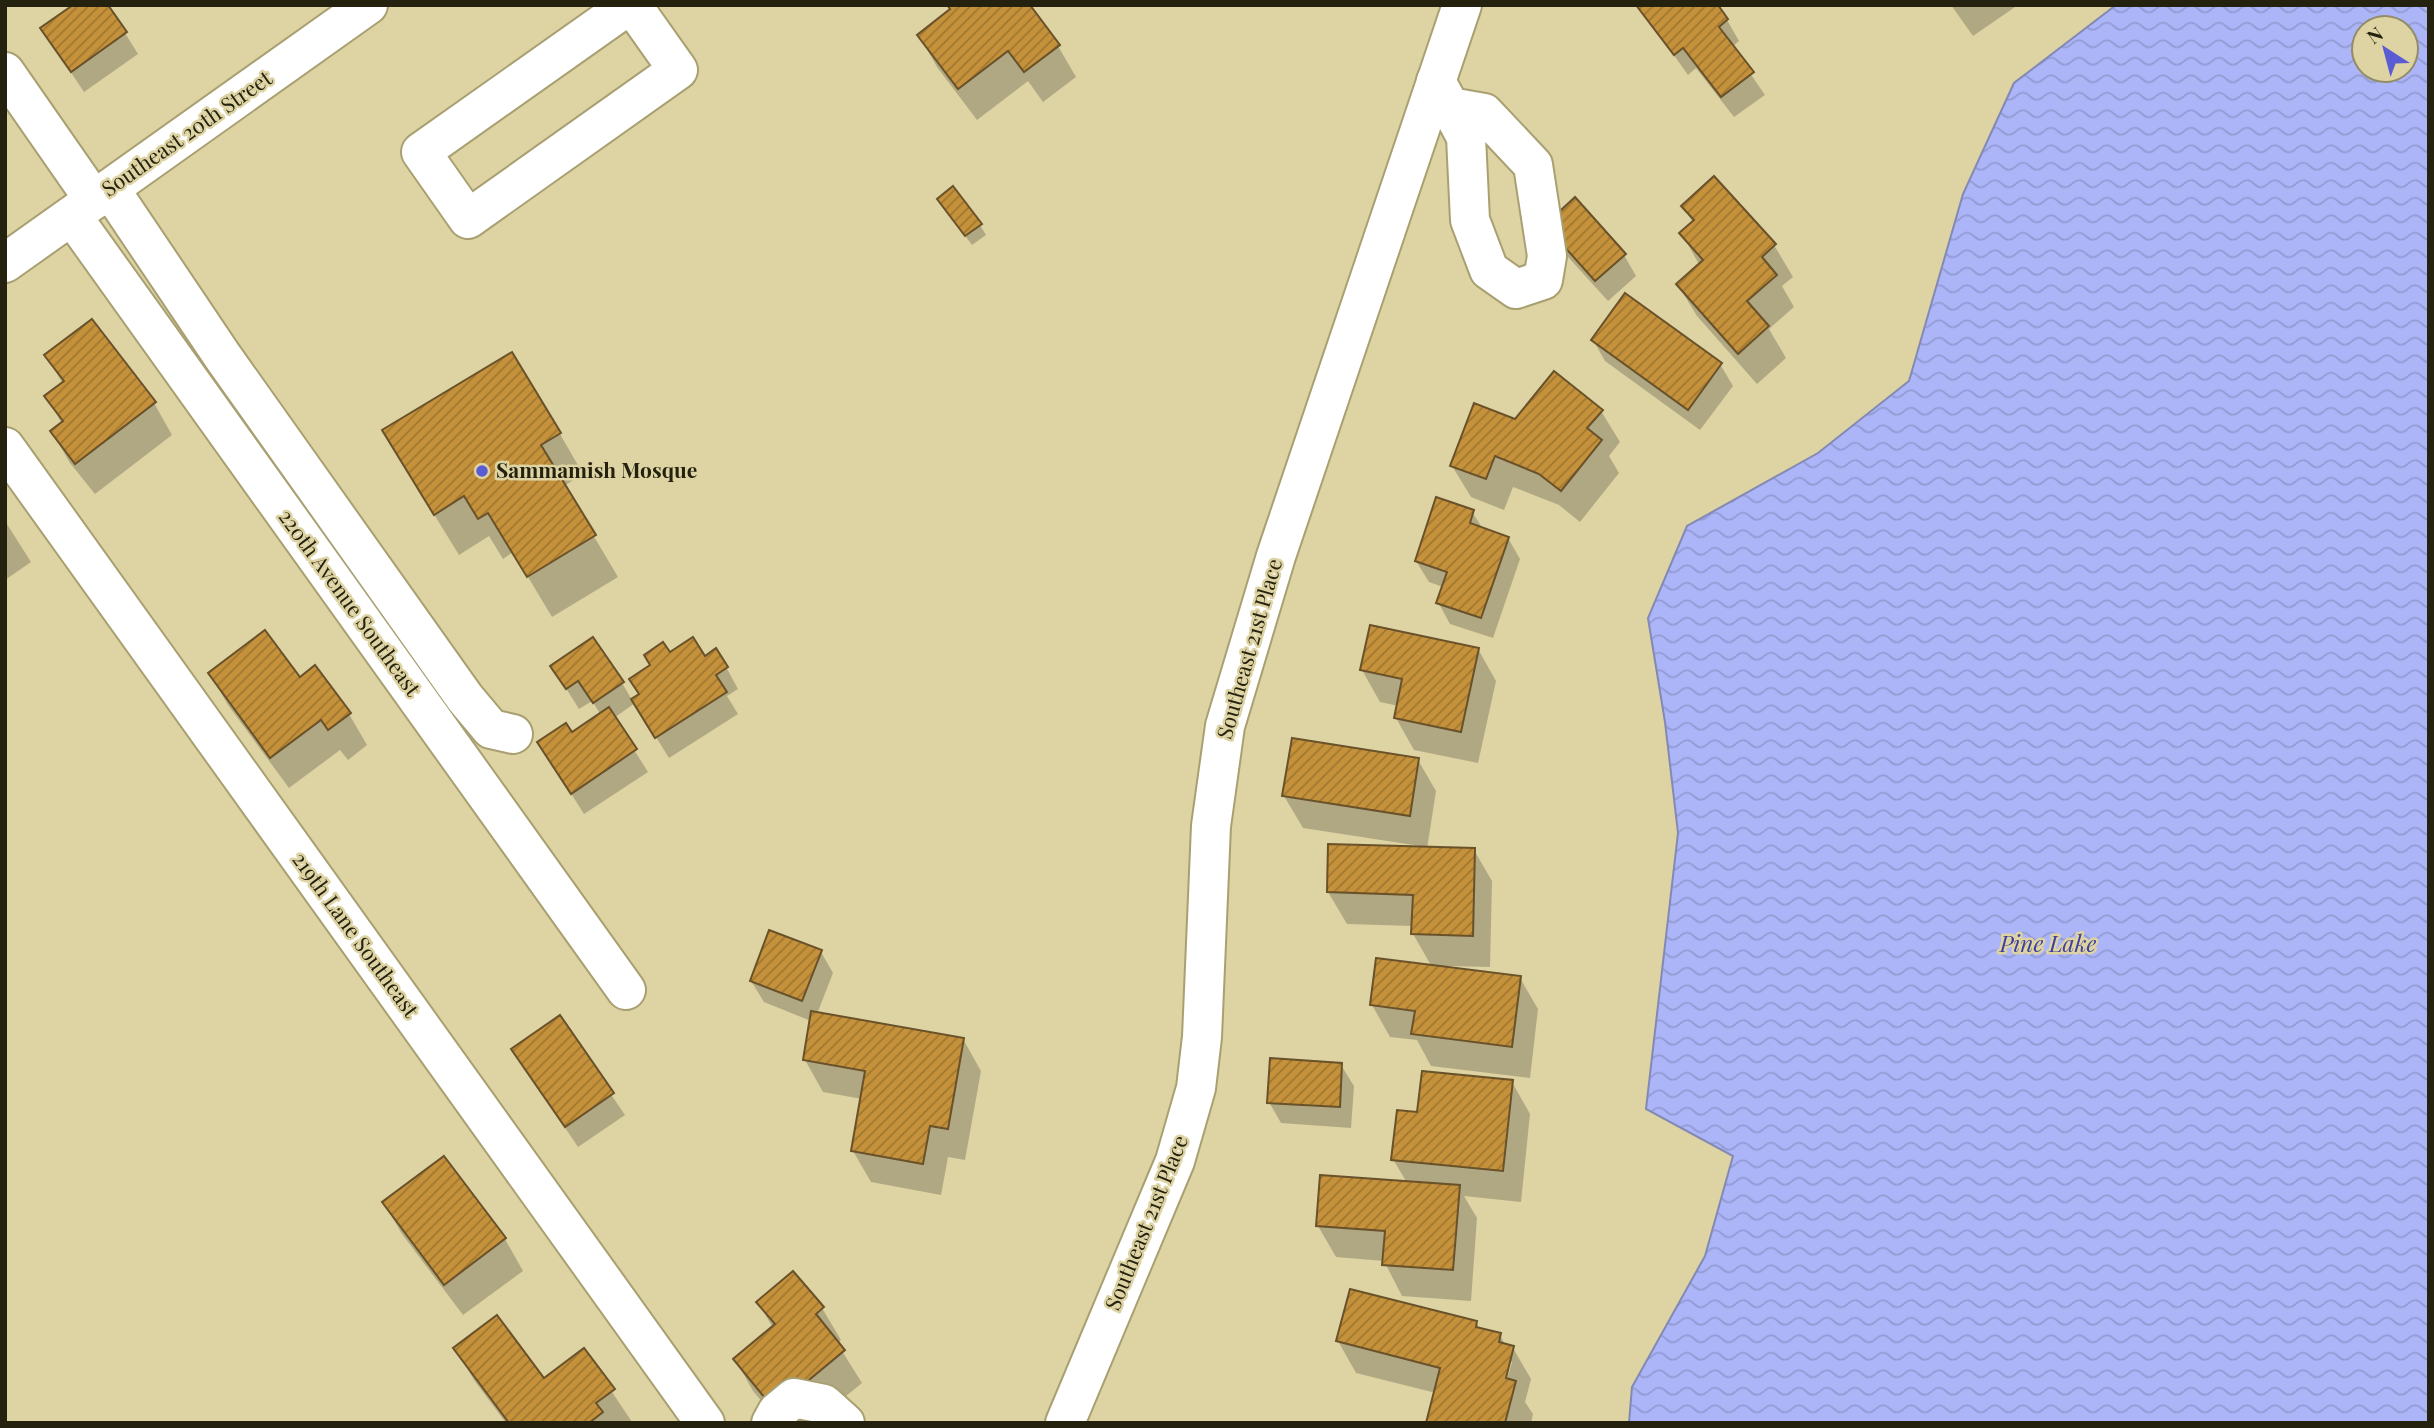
<svg xmlns="http://www.w3.org/2000/svg" width="2434" height="1428" font-family="'Playfair Display',serif">
  <style>
    .water { fill: url(#water-waves); stroke: #8389b2; stroke-width: 2; fill-rule: evenodd }
    .shadow { fill: #0003; fill-rule: evenodd }
    .building { fill: url(#building-hatch); stroke: #69512a; stroke-width: 2 }
    .lines { fill: none; stroke-linecap: round; stroke-linejoin: round }
    .minor-casing { stroke: #a9a072; stroke-width: 42 }
    .minor { stroke: #fff; stroke-width: 38 }
    .poi-dot { fill: #5a5cd3; stroke: #ddd3a3; stroke-width: 2.5 }
    .labels { text-anchor: middle; stroke-width: 5; stroke-linejoin: round; paint-order: stroke }
    .street-label { font-size: 21px; fill: #25210f; stroke: #ddd3a3 }
    .poi-label { font-size: 21px; font-weight: bold; fill: #25210f; stroke: #ddd3a3; text-anchor: start }
    .water-label { font-size: 23px; font-style: italic; fill: #3e3e9d; stroke: #ddd3a3 }
  </style>
  <defs>
    <pattern id="water-waves" width="16" height="10" patternUnits="userSpaceOnUse" patternTransform="scale(1.75)"><rect width="16" height="10" fill="#abb5f8"/><path d="M0 5q4-4 8 0t8 0" fill="none" stroke="#939bd3"/></pattern>
    <pattern id="building-hatch" width="6" height="6" patternUnits="userSpaceOnUse" patternTransform="scale(1.75)"><rect width="6" height="6" fill="#c5923b"/><path d="M-1 1l2-2M0 6l6-6M5 7l2-2" fill="none" stroke="#a07730"/></pattern>
  </defs>
  <rect width="100%" height="100%" fill="#ddd3a3"/>
  <!-- water -->
  <path class="water" d="M2116,5h313v1418h-800l3,-36 73,-131 28,-100 -87,-47 32,-276 -13,-111 -17,-104 39,-92 131,-73 91,-72 54,-187 51,-111zM2364,28h42v42h-42z"/>
  <!-- shadow -->
  <g class="shadow">
    <polygon points="1638,5 1727,20 1739,41 1732,47 1765,95 1734,117 1696,68 1688,75"/>
    <polygon points="1951,5 2018,5 1973,36"/>
    <polygon points="42,29 125,33 138,54 84,92"/>
    <polygon points="919,35 1058,46 1076,77 1043,102 1028,81 977,120 937,67"/>
    <polygon points="1683,206 1774,245 1793,277 1782,286 1794,307 1769,329 1786,358 1757,384 1697,316 1678,285 1700,266 1682,234 1693,223"/>
    <polygon points="945,209 980,225 986,235 972,245"/>
    <polygon points="1559,247 1624,255 1636,276 1608,301"/>
    <polygon points="1593,340 1720,364 1733,386 1700,430 1605,361"/>
    <polygon points="46,356 154,403 172,435 95,494 70,463 52,432 62,424 47,397 63,384"/>
    <polygon points="1601,411 1620,442 1609,456 1619,473 1580,522 1559,505 1513,487 1504,510 1471,497 1452,466 1516,421"/>
    <polygon points="560,434 583,474 564,486 618,577 552,617 513,552 503,559 489,536 459,555 408,472"/>
    <polygon points="1472,512 1483,529 1508,538 1520,559 1493,638 1450,624 1438,602 1443,587 1429,582 1416,561"/>
    <polygon points="5,521 31,562 5,580"/>
    <polygon points="1478,649 1496,681 1478,763 1414,750 1396,718 1399,706 1380,702 1362,670"/>
    <polygon points="669,655 705,658 726,667 738,689 727,696 738,714 669,758 635,703 614,718 648,772 584,814 539,743 571,734 601,715 592,701 579,709 552,666 622,683 632,700 640,695"/>
    <polygon points="210,674 299,680 349,714 367,745 348,760 340,750 289,788 228,705"/>
    <polygon points="1418,760 1436,791 1427,849 1474,850 1492,881 1490,967 1448,966 1448,969 1520,978 1538,1009 1530,1078 1431,1066 1417,1040 1390,1037 1372,1005 1432,967 1413,934 1413,926 1347,924 1328,892 1420,846 1303,828 1284,796"/>
    <polygon points="821,952 833,973 817,1014 963,1039 981,1071 965,1160 948,1157 941,1195 871,1182 853,1151 862,1099 823,1092 805,1060 811,1021 764,1002 751,981"/>
    <polygon points="559,1018 625,1115 578,1147 513,1050"/>
    <polygon points="1341,1065 1354,1086 1351,1128 1281,1123 1269,1102"/>
    <polygon points="1512,1082 1530,1114 1521,1202 1464,1196 1477,1218 1471,1301 1402,1296 1384,1261 1336,1257 1318,1226 1407,1183 1393,1159 1418,1114"/>
    <polygon points="444,1158 505,1239 523,1271 463,1315 402,1234 384,1203"/>
    <polygon points="758,1302 822,1308 841,1340 837,1343 862,1383 813,1423 780,1423 753,1391 735,1359 773,1328"/>
    <path d="M1476,1323l4,6 20,6 6,11 7,2 18,31 -6,23 8,12 -2,9h-103l8,-30 -80,-20 -18,-32zM1508,1362h4l-7,25h-3z"/>
    <polygon points="455,1348 543,1380 584,1350 632,1422 506,1423 474,1380"/>
  </g>
  <!-- building -->
  <g class="building">
    <polygon points="73,5 108,5 127,32 71,72 40,28"/>
    <polygon points="947,5 1030,5 1060,45 1024,72 1008,51 958,89 917,35 950,9"/>
    <polygon points="1636,5 1718,5 1728,19 1719,27 1754,72 1721,97 1683,48 1674,55"/>
    <polygon points="1714,176 1776,244 1762,257 1777,275 1747,301 1769,326 1738,354 1676,284 1703,260 1679,233 1694,220 1681,206"/>
    <polygon points="953,186 982,224 965,236 937,199"/>
    <polygon points="1575,197 1626,254 1595,281 1545,225"/>
    <polygon points="1625,293 1722,363 1688,410 1591,340"/>
    <polygon points="92,319 156,402 75,464 50,431 63,421 44,396 64,381 44,355"/>
    <polygon points="512,352 561,433 541,445 596,535 527,577 488,513 478,519 464,496 434,515 382,430"/>
    <polygon points="1554,371 1603,410 1587,428 1602,440 1561,491 1539,474 1495,456 1486,479 1450,466 1474,403 1515,419"/>
    <polygon points="1436,497 1474,510 1470,523 1509,537 1481,618 1436,603 1447,572 1415,561"/>
    <polygon points="1370,625 1479,648 1461,732 1394,718 1402,679 1360,670"/>
    <polygon points="265,630 300,677 315,665 351,713 328,730 321,720 270,758 208,673"/>
    <polygon points="593,637 624,682 593,703 578,681 566,689 550,666"/>
    <polygon points="693,637 705,656 716,648 728,667 716,675 727,692 655,738 631,699 639,694 629,679 650,665 644,655 663,642 670,652"/>
    <polygon points="609,707 637,749 571,794 537,742 566,723 572,732"/>
    <polygon points="1292,738 1419,758 1410,816 1282,796"/>
    <polygon points="1328,844 1475,848 1473,936 1411,934 1413,895 1327,892"/>
    <polygon points="769,930 822,950 802,1001 750,981"/>
    <polygon points="1376,958 1521,976 1512,1047 1411,1034 1415,1011 1370,1005"/>
    <polygon points="811,1011 964,1038 948,1129 930,1126 923,1164 851,1151 865,1071 803,1060"/>
    <polygon points="560,1015 614,1093 565,1127 511,1049"/>
    <polygon points="1270,1058 1342,1063 1340,1107 1267,1103"/>
    <polygon points="1422,1071 1513,1080 1503,1171 1391,1160 1397,1110 1417,1112"/>
    <polygon points="444,1156 506,1238 444,1285 382,1202"/>
    <polygon points="1320,1175 1460,1185 1453,1270 1382,1265 1385,1231 1316,1226"/>
    <polygon points="793,1271 824,1307 816,1314 845,1350 774,1409 733,1359 775,1324 756,1302"/>
    <polygon points="1350,1289 1477,1321 1476,1327 1501,1333 1499,1342 1514,1346 1506,1378 1516,1381 1505,1423 1426,1423 1440,1368 1336,1341"/>
    <polygon points="497,1315 544,1378 584,1348 615,1389 596,1403 603,1412 589,1423 509,1423 453,1348"/>
  </g>
  <g class="lines">
    <defs>
      <g id="minor">
        <polyline points="629,5 421,152 468,219 678,70 632,5"/>
        <polyline points="5,72 94,200"/>
        <polyline points="1436,81 1466,137 1470,220 1489,270 1516,289 1543,280 1547,256 1533,165 1484,113 1450,107"/>
        <polyline points="110,189 223,357 465,698 491,729 513,734"/>
        <polyline points="72,216 626,990"/>
        <polyline points="5,263 368,5"/>
        <polyline points="5,447 705,1423"/>
        <polyline points="771,1423 777,1412 794,1398 824,1404 845,1423"/>
        <polyline points="1065,1423 1175,1161 1196,1088 1202,1037 1211,826 1225,726 1276,556 1462,5"/>
      </g>
    </defs>
    <!-- minor casing -->
    <use href="#minor" class="minor-casing"/>
    <!-- minor -->
    <use href="#minor" class="minor"/>
  </g>
  <!-- markers -->
  <circle class="poi-dot" cx="482" cy="471" r="7"/>
  <g class="labels">
    <!-- street labels -->
    <g class="street-label">
      <text transform="translate(187 134) rotate(-35)" y="7">Southeast 20th Street</text>
      <text transform="translate(349 603) rotate(54)" y="7">220th Avenue Southeast</text>
      <text transform="translate(1250 649) rotate(-74)" y="7">Southeast 21st Place</text>
      <text transform="translate(355 935) rotate(54)" y="7">219th Lane Southeast</text>
      <text transform="translate(1147 1223) rotate(-68)" y="7">Southeast 21st Place</text>
    </g>
    <!-- poi labels -->
    <g class="poi-label">
      <text x="496" y="478">Sammamish Mosque</text>
    </g>
    <!-- water labels -->
    <g class="water-label">
      <text x="2048" y="952">Pine Lake</text>
    </g>
  </g>
  <!-- border -->
  <rect width="2434" height="1428" fill="none" stroke="#25210f" stroke-width="14"/>
  <!-- north arrow -->
  <g transform="translate(2385 49) rotate(324)"><circle r="33" fill="#ddd3a3" stroke="#938c68" stroke-width="2"/>
  <path d="M0-5L12 26L0 18L-12 26Z" fill="#5a5cd3"/>
  <text y="-10" font-size="19" font-weight="bold" text-anchor="middle" fill="#25210f">N</text>
  </g>
</svg>
